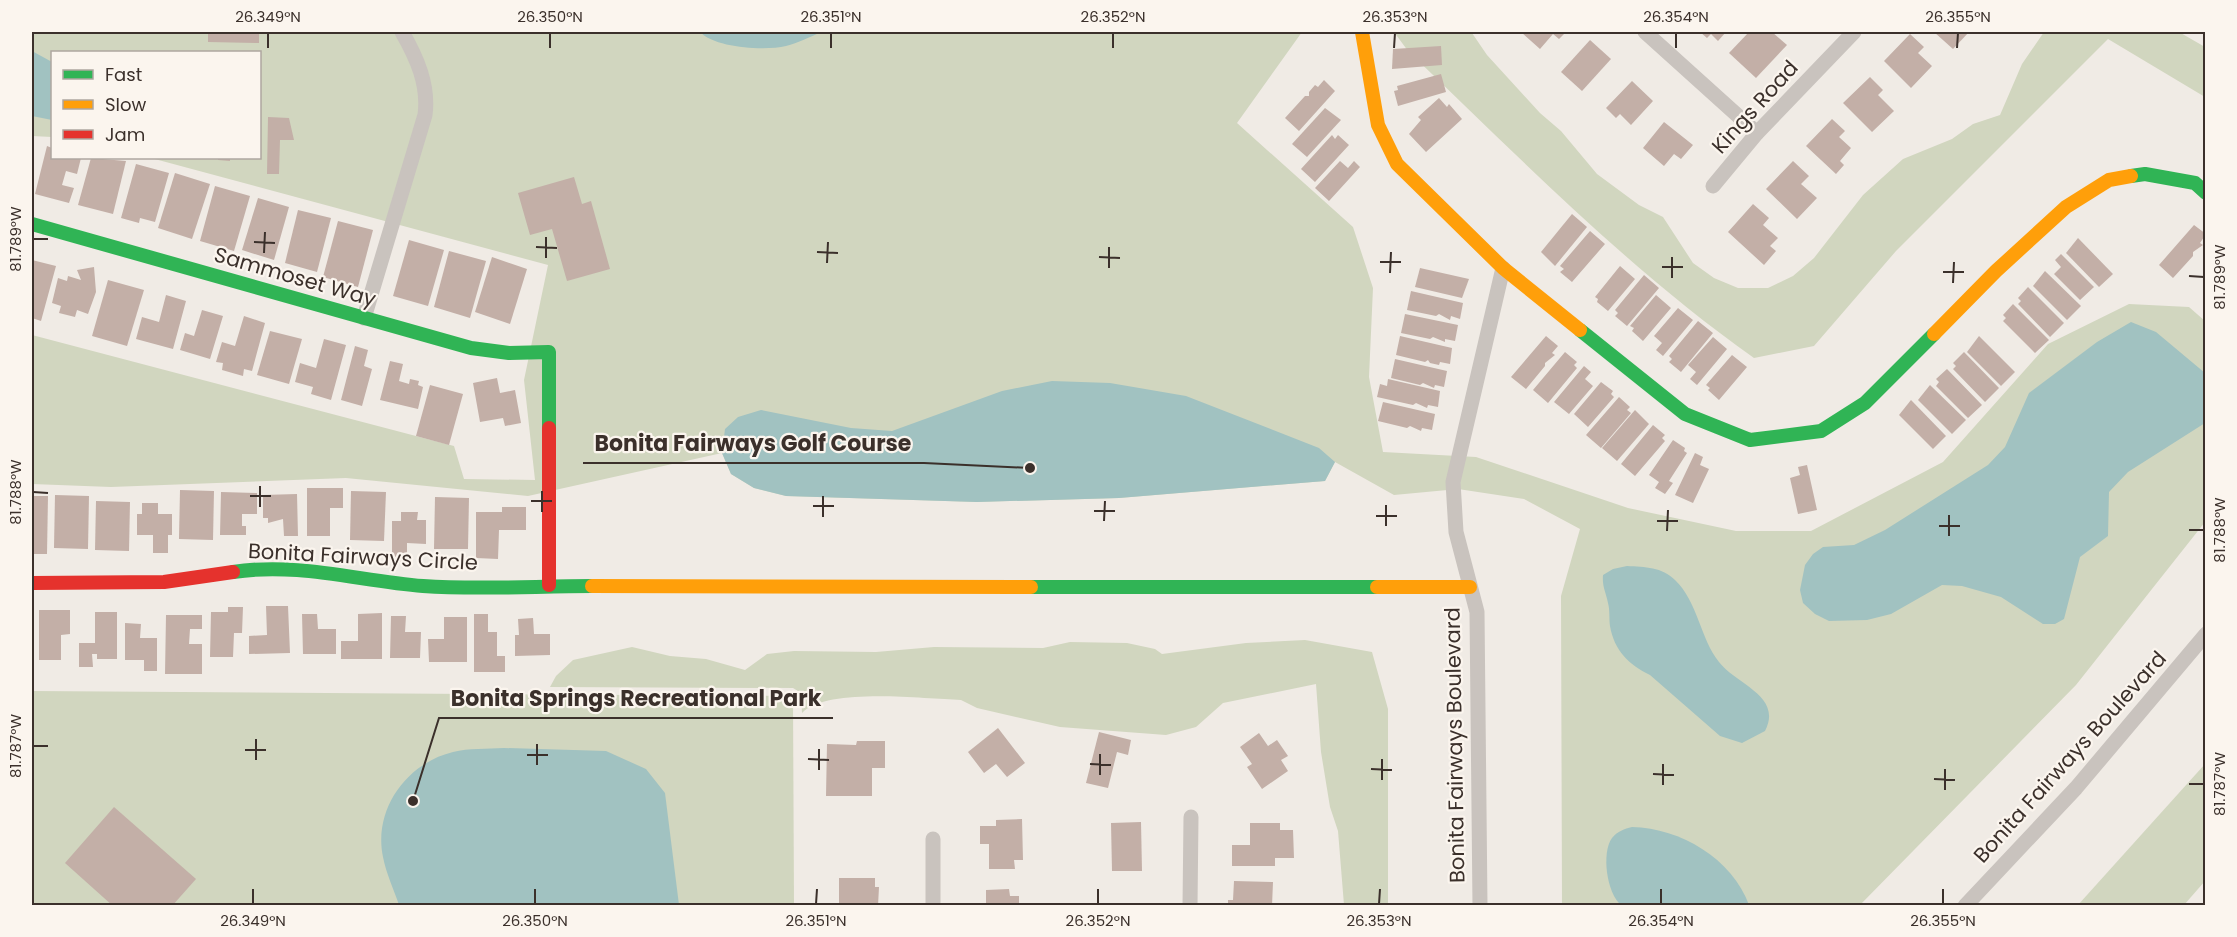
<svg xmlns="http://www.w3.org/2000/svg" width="2237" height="937" font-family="Poppins,sans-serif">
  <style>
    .green { fill: #d1d6bf }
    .water { fill: #a1c2c1 }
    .building { fill: #c3afa7 }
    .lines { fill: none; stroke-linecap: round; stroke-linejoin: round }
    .street { stroke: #c9c3be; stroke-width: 15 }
    .fast { stroke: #30b455; stroke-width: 14 }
    .slow { stroke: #ff9f0a; stroke-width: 14 }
    .jam { stroke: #e5322d; stroke-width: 14 }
    .ticks { fill: none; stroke: #3b302b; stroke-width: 2 }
    .labels { text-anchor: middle; stroke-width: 4.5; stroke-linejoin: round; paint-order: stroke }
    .street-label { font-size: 21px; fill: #3b302b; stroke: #fbf5ee }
    .leader { fill: none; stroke: #3b302b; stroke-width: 2 }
    .callout-dot { fill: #3b302b; stroke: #fbf5ee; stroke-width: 2 }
    .callout-label { font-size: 22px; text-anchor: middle; font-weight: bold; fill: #3b302b; stroke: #fbf5ee; stroke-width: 4.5; stroke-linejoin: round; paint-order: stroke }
    .neatline { fill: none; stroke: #3b302b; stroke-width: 2 }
    .ticks-label { font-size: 15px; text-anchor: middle; fill: #3b302b }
  </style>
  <rect width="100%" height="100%" fill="#f0ebe5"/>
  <!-- green -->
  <g class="green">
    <polygon points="32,32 1302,32 1237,123 1353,227 1373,288 1369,377 1383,452 1476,457 1628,508 1736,531 1811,531 1943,462 2048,344 2129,304 2189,307 2205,321 2205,522 2076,685 1860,905 1562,905 1561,596 1580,529 1524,499 1458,489 1394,495 1335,462 1325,481 1119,498 977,502 786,496 754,488 731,474 722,453 528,496 346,478 111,487 32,484 32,335 454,446 464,479 535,480 524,380 548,265 151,158 260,158 260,52 52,52 52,137 32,136"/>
    <path d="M1394,32l78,1 15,22 53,58 21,18 36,43 42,31 24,12 30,46 21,15 24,10h30l25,-12 21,-18 49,-63 40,-36 49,-20 21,-15 27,-9 22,-51 22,-32h135l26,15v50l-97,-58 -212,212 -82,95 -60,12c-126,-89 -235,-201 -346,-307z"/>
    <path d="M1305,640l67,12 16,57v196h-44l-6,-74 -8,-24 -9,-55 -5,-68 -93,19 -27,24 -30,8 -106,-8 -83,-19 -16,-8c-39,-1 -133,-13 -159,13l-1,-20 -8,-5 -243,-1 6,-11 17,-16 59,-13 38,9 36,3 39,11 22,-16 27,-3 82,1 58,-5 109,1 27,-6 57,1 28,6 7,5 84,-11z"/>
    <polygon points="32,691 793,696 794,905 32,906"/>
    <polygon points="2205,764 2205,881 2184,905 2078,905"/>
  </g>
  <!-- water -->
  <g class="water">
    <path d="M700,32h121c-11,5 -23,11 -35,14 -21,5 -71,2 -86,-14z"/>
    <polygon points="32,51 52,62 52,120 32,116"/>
    <polygon points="2131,322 2156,332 2205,373 2205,423 2128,472 2109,492 2108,536 2080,557 2064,619 2055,624 2043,624 2001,597 1962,586 1942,585 1891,614 1867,620 1829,621 1815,614 1803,603 1800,590 1805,565 1813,554 1823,547 1854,545 1885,530 1988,465 2005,447 2029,393 2097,342"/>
    <polygon points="1052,381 1110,383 1186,396 1319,448 1335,462 1325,481 1119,498 977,502 786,496 754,488 731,474 722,453 725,429 738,417 761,410 851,428 892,431 1002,391"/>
    <path d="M1627,566c18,1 35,1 48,14 23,22 25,58 44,82 18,23 64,34 46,69l-23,12 -22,-7 -70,-61c-21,-10 -36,-25 -40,-49 -1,-7 0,-16 -2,-23 -2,-11 -6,-16 -5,-28l10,-6z"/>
    <path d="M504,748l102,3 40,18 19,24 14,112h-280c-5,-15 -13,-32 -16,-48 -10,-48 24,-94 70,-105 16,-4 34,-3 51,-4z"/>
    <path d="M1632,827c49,1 100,32 117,78h-128c-14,-11 -20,-52 -9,-67 6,-7 12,-9 20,-11z"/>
  </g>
  <!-- building -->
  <g class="building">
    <polygon points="208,32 259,32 259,43 208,42"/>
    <polygon points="1521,32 1566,32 1559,39 1553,34 1540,49"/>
    <polygon points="1700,32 1726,32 1718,41 1711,34 1707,38"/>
    <polygon points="1749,32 1772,32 1787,45 1756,78 1729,53"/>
    <polygon points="1934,32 1969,32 1953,49"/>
    <polygon points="1910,34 1924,47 1918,53 1932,66 1911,88 1884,61"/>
    <polygon points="1590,40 1611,59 1582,91 1561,72"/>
    <polygon points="1441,46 1442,65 1392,69 1393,49"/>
    <polygon points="1441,74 1446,92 1398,106 1394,91 1398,90 1397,86"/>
    <polygon points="1870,77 1883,90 1878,95 1894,111 1872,132 1843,103"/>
    <polygon points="1324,80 1335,91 1299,131 1285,118 1305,96 1309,96 1309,92 1315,85 1318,87"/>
    <polygon points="1632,81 1653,101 1631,125 1620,114 1616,118 1606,108"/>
    <polygon points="1439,98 1447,107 1449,104 1462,119 1426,152 1409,134 1421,120 1418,117"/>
    <polygon points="1325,108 1341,120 1307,157 1292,144"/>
    <polygon points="268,117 289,118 294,140 280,140 279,174 267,174"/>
    <polygon points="1832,119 1845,131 1839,137 1851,148 1840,161 1844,165 1836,174 1806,146"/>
    <polygon points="1664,122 1693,145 1681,159 1674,154 1664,166 1643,148"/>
    <polygon points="1332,135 1335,139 1338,135 1349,145 1315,182 1301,169"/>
    <polygon points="47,146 52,148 52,158 81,158 77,174 66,171 62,185 74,188 69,203 35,194"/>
    <polygon points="91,158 126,161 113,214 78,205"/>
    <polygon points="218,158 230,158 230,161 218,160"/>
    <polygon points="1340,161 1348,168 1354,161 1360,167 1329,201 1315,188"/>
    <polygon points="1793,161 1809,176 1801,184 1817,198 1797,219 1766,189"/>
    <polygon points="136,164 169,173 155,222 140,218 139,223 121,218"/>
    <polygon points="175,173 210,184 192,239 158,228"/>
    <polygon points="574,177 582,204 591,201 610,269 567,281 552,229 530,235 518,193"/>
    <polygon points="215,186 250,196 234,251 200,241"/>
    <polygon points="258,198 289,207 274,260 242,250"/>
    <polygon points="1753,204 1769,218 1763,225 1778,238 1770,246 1776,251 1764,265 1728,232"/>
    <polygon points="298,210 331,218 317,272 285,263"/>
    <polygon points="1572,214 1587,227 1555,266 1541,252"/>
    <polygon points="338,221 373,230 358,287 323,277"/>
    <polygon points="2194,225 2206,234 2200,243 2203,245 2193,252 2193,256 2173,278 2159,265"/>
    <polygon points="1590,231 1605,244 1572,282 1560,272 1564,269 1560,266"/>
    <polygon points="2078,238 2113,274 2099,287 2066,253"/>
    <polygon points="409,240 444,250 428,306 393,296"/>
    <polygon points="449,251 486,261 470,318 434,307"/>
    <polygon points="2061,254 2094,287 2080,300 2054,274 2061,267 2055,260"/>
    <polygon points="492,257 527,269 510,324 475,312"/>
    <polygon points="32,260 56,266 41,321 32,318"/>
    <polygon points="1620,266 1635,279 1608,311 1597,302 1598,299 1595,297"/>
    <polygon points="94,267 96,292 88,314 77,310 75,317 59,313 61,306 52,303 58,278 67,281 68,276 81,280 77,270"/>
    <polygon points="1420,268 1469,279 1462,298 1415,287"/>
    <polygon points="2045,271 2081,306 2067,320 2033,286"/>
    <polygon points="1644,275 1659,288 1627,326 1615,316 1618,313 1615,310"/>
    <polygon points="108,280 144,290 127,346 92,336"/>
    <polygon points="2028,287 2064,323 2050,337 2018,304 2021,301 2018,298"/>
    <polygon points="1411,291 1463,303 1460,319 1451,316 1450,320 1439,314 1436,316 1407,310"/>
    <polygon points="166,295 186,301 173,349 136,339 142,317 159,322"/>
    <polygon points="1656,295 1671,308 1643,341 1632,331 1634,328 1630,326"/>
    <polygon points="2013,304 2049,340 2035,353 2003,321 2006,318 2003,315"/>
    <polygon points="1678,308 1693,320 1663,356 1656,350 1662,343 1654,336"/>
    <polygon points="202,310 223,316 210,359 180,350 185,333 194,336"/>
    <polygon points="1405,314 1458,325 1455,341 1445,339 1445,342 1433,337 1430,339 1401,333"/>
    <polygon points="244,316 265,323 252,371 244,369 243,376 222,370 223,363 216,362 222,342 235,346"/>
    <polygon points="1698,321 1713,333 1681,372 1669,362 1672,359 1669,356"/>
    <polygon points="270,331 302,339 289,384 257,375"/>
    <polygon points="1400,336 1452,348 1450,364 1440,362 1439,365 1430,363 1428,360 1425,362 1396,355"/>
    <polygon points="1546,336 1558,346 1552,353 1555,355 1545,363 1545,366 1526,389 1511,377"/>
    <polygon points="1979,336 2015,372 2001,386 1967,352"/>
    <polygon points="1713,337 1727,349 1697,385 1690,379 1696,372 1688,365"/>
    <polygon points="324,339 346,345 331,400 311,394 313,387 295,382 300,363 316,368"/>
    <polygon points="355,346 368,350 364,366 372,369 362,406 341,400"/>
    <polygon points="1565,352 1577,362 1574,365 1577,368 1548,403 1533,390"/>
    <polygon points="1964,352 1999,388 1985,402 1953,369 1956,366 1953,363"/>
    <polygon points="1732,355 1747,367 1719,400 1708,390 1710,388 1706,385"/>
    <polygon points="1395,359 1447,371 1444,387 1435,385 1434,388 1423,383 1420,385 1391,378"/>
    <polygon points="390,361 403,364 399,381 409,384 410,379 419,381 418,385 423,387 418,409 380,400"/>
    <polygon points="1584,366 1591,372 1585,379 1593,386 1569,414 1554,402"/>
    <polygon points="1947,369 1982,405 1968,418 1936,386 1939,382 1936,379"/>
    <polygon points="497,378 500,393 515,390 521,423 505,426 503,418 480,422 473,383"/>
    <polygon points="1388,379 1440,391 1438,407 1428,405 1427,408 1416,403 1413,405 1377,397 1380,384 1387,386"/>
    <polygon points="1601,382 1613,391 1611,394 1614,397 1588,427 1574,414"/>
    <polygon points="430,385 463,394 449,445 416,436"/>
    <polygon points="1930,385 1966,420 1952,434 1918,400"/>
    <polygon points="1619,397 1630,407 1627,410 1631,413 1601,448 1586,435"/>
    <polygon points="1911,400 1946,436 1933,449 1899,415"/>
    <polygon points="1383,402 1435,414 1432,430 1422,428 1421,431 1410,426 1407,428 1378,421"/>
    <polygon points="1635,410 1649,424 1617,461 1602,448"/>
    <polygon points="1653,425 1665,435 1662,438 1665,441 1635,476 1621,464"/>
    <polygon points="1673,440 1685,448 1684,451 1687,453 1669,481 1673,483 1665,494 1655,488 1659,482 1649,475"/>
    <polygon points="1695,453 1703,457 1700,465 1709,469 1693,503 1675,495"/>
    <polygon points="1807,465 1817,510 1798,514 1790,478 1800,475 1798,467"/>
    <polygon points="307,488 343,488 343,508 330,508 330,536 307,536"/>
    <polygon points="180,490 214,491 213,540 179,539"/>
    <polygon points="351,491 386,492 384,541 350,540"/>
    <polygon points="221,492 257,493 257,514 242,514 242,526 246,526 246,535 220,535"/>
    <polygon points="297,494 298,536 284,536 283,519 268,523 268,518 263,518 263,495"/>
    <polygon points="55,495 89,496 88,549 54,548"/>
    <polygon points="32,496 48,496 47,554 32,554"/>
    <polygon points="435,497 469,498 468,549 434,549"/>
    <polygon points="96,501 130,502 129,551 95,550"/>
    <polygon points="142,503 158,503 158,514 172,514 172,535 168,535 168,553 153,553 153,535 137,535 137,514 142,514"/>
    <polygon points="502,507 526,507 526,530 499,530 498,559 476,558 476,512 502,512"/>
    <polygon points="401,512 418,512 417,520 426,520 426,544 407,543 407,562 392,562 392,521 401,521"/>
    <polygon points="266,606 288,606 290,653 249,654 249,636 267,635"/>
    <polygon points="228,607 243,607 242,633 234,633 233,657 210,657 211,612 228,612"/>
    <polygon points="39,610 70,610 70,634 61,635 61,660 39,660"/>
    <polygon points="95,612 117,612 117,659 97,659 97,654 92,654 93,667 79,667 79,643 95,643"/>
    <polygon points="382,613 382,659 341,659 341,641 358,641 358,614"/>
    <polygon points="302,614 317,614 318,629 336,629 336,654 303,654"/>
    <polygon points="474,614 488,614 488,632 497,632 497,656 505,656 505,672 474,672"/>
    <polygon points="166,615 202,615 202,629 190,629 189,644 202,644 202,674 165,674"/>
    <polygon points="391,616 406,616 405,632 421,632 420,658 390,658"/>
    <polygon points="444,617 467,617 467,662 429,662 428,639 444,639"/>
    <polygon points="533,618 534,634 550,634 550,655 515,656 515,635 519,635 518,619"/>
    <polygon points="125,623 141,624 140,638 157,638 157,671 144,671 144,660 125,660"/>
    <polygon points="998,728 1025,763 1007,777 996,764 984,773 968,752"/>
    <polygon points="1099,732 1131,740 1128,755 1117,752 1108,788 1086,783"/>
    <polygon points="1259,733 1268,746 1277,740 1288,756 1281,760 1288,771 1262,789 1247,767 1252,764 1240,747"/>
    <polygon points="857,741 885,741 885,768 872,768 872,796 826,796 827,744 856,745"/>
    <polygon points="114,807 196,879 172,906 113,906 65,863"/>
    <polygon points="1022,819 1023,860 1014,860 1015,869 989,869 989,844 980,844 980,826 996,826 996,820"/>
    <polygon points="1141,822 1142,871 1112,871 1111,823"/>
    <polygon points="1250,823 1280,823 1280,830 1293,830 1294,858 1275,858 1275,866 1232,866 1232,845 1250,845"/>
    <polygon points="839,878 875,878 875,887 879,887 878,906 839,906"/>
    <polygon points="1234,881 1273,882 1272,906 1228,906 1228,900 1233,900"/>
    <polygon points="1009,889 1010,896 1019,896 1019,906 986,906 986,890"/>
  </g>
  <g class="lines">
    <!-- street -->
    <g class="street">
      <polyline points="1645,32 1757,133"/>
      <polyline points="1713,186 1757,133 1854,32"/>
      <path d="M364,318l61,-203c4,-30 -8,-57 -23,-83"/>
      <polyline points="933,839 933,906"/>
      <polyline points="1190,906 1191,817"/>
      <polyline points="1480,906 1477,612 1456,532 1453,482 1503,268"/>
      <polyline points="1965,906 2076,788 2206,634"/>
    </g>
    <!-- fast -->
    <g class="fast">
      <polyline points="2131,176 2145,174 2195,183 2206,193"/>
      <polyline points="32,224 471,348 509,353 549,352 549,428"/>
      <polyline points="1580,330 1685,414 1750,440 1821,431 1865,403 1934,334"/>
      <path d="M233,572c65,-10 126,9 190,14 56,4 113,0 169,0"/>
      <polyline points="1031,587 1377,587"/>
    </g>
    <!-- slow -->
    <g class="slow">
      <polyline points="1362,32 1378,125 1397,164 1503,268 1580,330"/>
      <polyline points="1934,334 1996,271 2066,207 2109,180 2131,176"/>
      <polyline points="592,586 1031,587"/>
      <polyline points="1377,587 1470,587"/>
    </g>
    <!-- jam -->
    <g class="jam">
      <polyline points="549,428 549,585"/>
      <polyline points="32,583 164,582 233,572"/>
    </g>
  </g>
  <!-- ticks -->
  <path class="ticks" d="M268,48v-15M550,48v-15M831,48v-15M1113,48v-15M1394,48l1,-15M1676,48v-15M1957,48l1,-15M33,239h15M254,242l21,1M536,247l21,1M817,252l21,1M264,253l1,-21M1099,257l21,1M546,258v-21M1380,262h21M827,263l1,-21M1662,267h21M1109,268v-21M1943,272h21M1390,273l1,-21M2189,276l15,1M1672,278v-21M1953,283l1,-21M33,492l15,1M250,496h21M531,501h21M813,506h21M260,507v-21M1094,511h21M542,512v-21M1376,516h21M823,517v-21M1104,521l1,-20M1657,521h21M1386,526v-21M1939,526h21M2189,530h15M1667,531l1,-21M1949,536v-21M33,746h15M245,750h21M527,755h21M808,759l21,1M256,760v-21M1090,764l21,1M537,765v-21M1371,769l21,1M819,770v-21M1653,774l21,1M1100,775v-21M1934,779l21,1M1382,780v-21M2189,784h15M1663,785v-21M1945,790v-21M253,904v-15M535,904v-15M816,904l1,-15M1098,904v-15M1379,904l1,-15M1661,904v-15M1943,904v-15"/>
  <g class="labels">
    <!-- street labels -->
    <g class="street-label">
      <text transform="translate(1755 107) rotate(-48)" y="7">Kings Road</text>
      <text transform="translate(295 277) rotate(16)" y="7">Sammoset Way</text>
      <text transform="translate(363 557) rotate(3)" y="7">Bonita Fairways Circle</text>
      <text transform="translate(1455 745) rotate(-91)" y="7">Bonita Fairways Boulevard</text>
      <text transform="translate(2070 757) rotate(-48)" y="7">Bonita Fairways Boulevard</text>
    </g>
  </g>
  <!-- callouts -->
  <path class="leader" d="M1030 468L924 463H583M413 801L439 718H833"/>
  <g class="callout-dot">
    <circle cx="1030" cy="468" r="6"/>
    <circle cx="413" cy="801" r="6"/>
  </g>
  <g class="callout-label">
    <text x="753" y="451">Bonita Fairways Golf Course</text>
    <text x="636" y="706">Bonita Springs Recreational Park</text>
  </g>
  <!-- border -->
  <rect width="2237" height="937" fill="none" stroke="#fbf5ee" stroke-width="66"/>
  <!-- legend -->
  <rect x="51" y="51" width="210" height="108" fill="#fbf5ee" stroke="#aea6a0" stroke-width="1.5"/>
  <rect x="63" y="70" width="30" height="9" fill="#30b455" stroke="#aea6a0" stroke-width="1.5"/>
  <text x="105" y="81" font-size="18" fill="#3b302b">Fast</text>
  <rect x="63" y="100" width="30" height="9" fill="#ff9f0a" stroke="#aea6a0" stroke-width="1.5"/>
  <text x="105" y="111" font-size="18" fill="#3b302b">Slow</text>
  <rect x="63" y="130" width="30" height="9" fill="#e5322d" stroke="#aea6a0" stroke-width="1.5"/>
  <text x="105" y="141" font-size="18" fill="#3b302b">Jam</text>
  <rect x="33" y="33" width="2171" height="871" class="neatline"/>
  <g class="ticks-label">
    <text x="268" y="22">26.349°N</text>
    <text x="550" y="22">26.350°N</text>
    <text x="831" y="22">26.351°N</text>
    <text x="1113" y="22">26.352°N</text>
    <text x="1395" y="22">26.353°N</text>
    <text x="1676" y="22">26.354°N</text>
    <text x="1958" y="22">26.355°N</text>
    <text transform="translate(16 239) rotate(-90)" y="5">81.789°W</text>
    <text transform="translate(2220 277) rotate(-90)" y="5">81.789°W</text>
    <text transform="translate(16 492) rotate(-90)" y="5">81.788°W</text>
    <text transform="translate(2220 530) rotate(-90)" y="5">81.788°W</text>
    <text transform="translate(16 746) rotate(-90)" y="5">81.787°W</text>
    <text transform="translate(2220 784) rotate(-90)" y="5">81.787°W</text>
    <text x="253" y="926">26.349°N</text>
    <text x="535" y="926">26.350°N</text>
    <text x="816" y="926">26.351°N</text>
    <text x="1098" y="926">26.352°N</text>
    <text x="1379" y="926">26.353°N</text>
    <text x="1661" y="926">26.354°N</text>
    <text x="1943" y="926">26.355°N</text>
  </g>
</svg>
